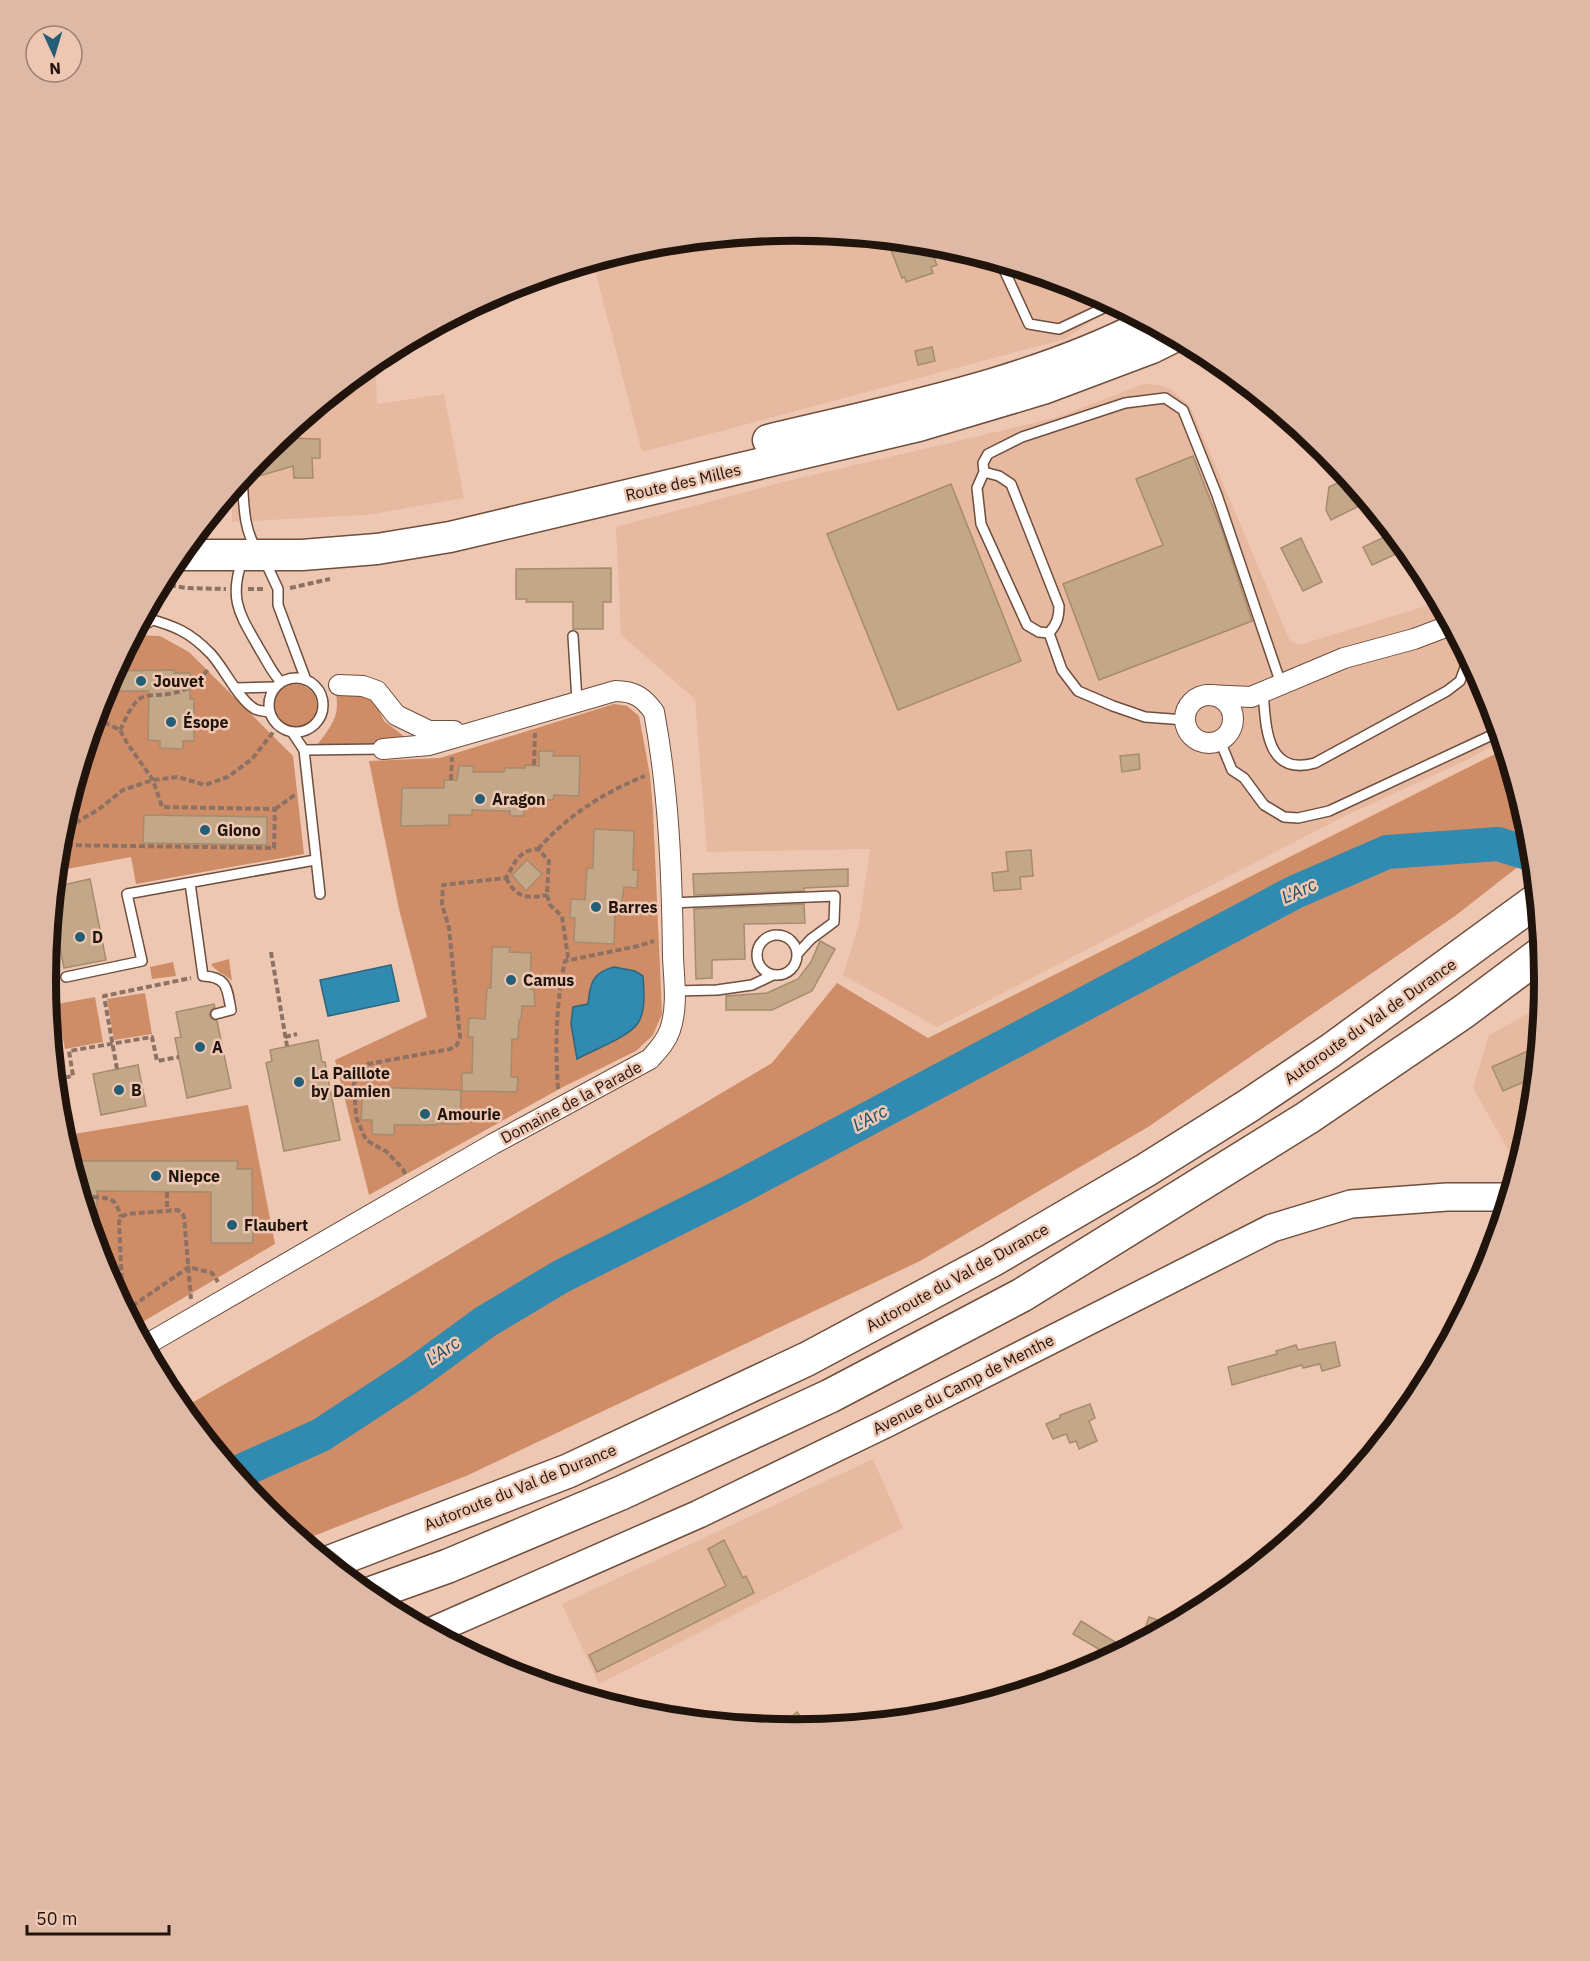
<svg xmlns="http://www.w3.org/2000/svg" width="1590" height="1961" font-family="'IBM Plex Sans',sans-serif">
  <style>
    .built { fill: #e6b9a0 }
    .green { fill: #ce8c67 }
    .water { fill: #318bb0; stroke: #2c677f; stroke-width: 1.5 }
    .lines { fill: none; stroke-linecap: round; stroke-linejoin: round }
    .river { stroke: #318bb0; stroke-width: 34 }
    .building { fill: #c2a789; stroke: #a68b6e; stroke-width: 1.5 }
    .service-casing { stroke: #6e4e3c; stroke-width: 12 }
    .minor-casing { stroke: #6e4e3c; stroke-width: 22 }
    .secondary-casing { stroke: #6e4e3c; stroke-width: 30 }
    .primary-casing { stroke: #6e4e3c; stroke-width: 33 }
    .motorway-casing { stroke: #6e4e3c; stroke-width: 36 }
    .path { stroke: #8d7264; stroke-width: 4; stroke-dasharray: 6 3; stroke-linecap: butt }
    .service { stroke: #fff; stroke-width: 9 }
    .minor { stroke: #fff; stroke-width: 20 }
    .secondary { stroke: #fff; stroke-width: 27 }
    .primary { stroke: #fff; stroke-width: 30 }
    .motorway { stroke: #fff; stroke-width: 33 }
    .poi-dot { fill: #235e76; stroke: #eec7b3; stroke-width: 2 }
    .labels { text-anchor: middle; stroke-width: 5; stroke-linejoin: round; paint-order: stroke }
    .street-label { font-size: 16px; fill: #21140d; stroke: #eec7b3 }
    .poi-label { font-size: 16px; font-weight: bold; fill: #21140d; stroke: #eec7b3; text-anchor: start }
    .water-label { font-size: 18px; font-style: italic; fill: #1f4f64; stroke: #eec7b3 }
    .rim { fill: none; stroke: #21140d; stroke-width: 8 }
  </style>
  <rect width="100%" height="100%" fill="#eec7b3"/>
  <!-- built -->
  <g class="built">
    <polygon points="795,231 942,245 1082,288 1115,305 1065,339 642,452 594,266 740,236"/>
    <polygon points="376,376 377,404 444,394 464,498 367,515 232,522 232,491 265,450 352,378"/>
    <polygon points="1144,384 1158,385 1170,389 1190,406 1290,641 1299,645 1439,602 1488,694 1502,740 1467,760 1345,816 937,1027 843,975 859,924 870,849 707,852 695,699 621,635 616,527 783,482 1055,418"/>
    <polygon points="1542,1006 1531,1127 1519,1164 1516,1164 1473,1088 1489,1035"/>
    <polygon points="873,1459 903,1528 599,1684 562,1604"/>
  </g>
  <!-- green -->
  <g class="green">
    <polygon points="134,635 160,636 189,652 293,756 304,854 136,884 131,857 56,871 59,834 102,693"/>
    <circle cx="295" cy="706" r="22"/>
    <path d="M336,694l33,2 8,10 7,15 21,16 1,3 -4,5 -84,-1c13,-18 22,-27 18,-50z"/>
    <polygon points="614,704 627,706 639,716 650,775 653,811 662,1014 653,1035 636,1051 563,1087 369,1195 335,1060 427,1017 399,909 369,761 440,758"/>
    <polygon points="1505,749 1531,835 1533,855 1455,916 1148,1127 920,1261 466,1476 301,1541 264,1511 181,1409 378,1297 772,1063 837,983 928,1038"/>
    <path d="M229,959l3,22c-6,-6 -17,-10 -21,-17z"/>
    <polygon points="173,962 176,976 152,979 150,967"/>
    <polygon points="145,993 152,1034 114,1040 107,999"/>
    <polygon points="95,997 103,1042 65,1049 57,1004"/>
    <polygon points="248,1105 275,1244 134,1327 102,1267 62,1136"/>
    <polygon points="1047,1669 1080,1674 1031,1689"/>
  </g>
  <!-- water -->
  <g class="water">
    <polygon points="391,965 399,1001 328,1016 320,980"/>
    <path d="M614,967l21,4 8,5c1,14 3,35 -5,47 -9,14 -45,27 -61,36l-6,-35 2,-17 15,-3c2,-21 5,-32 26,-37z"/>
  </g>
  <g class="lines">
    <!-- river -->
    <polyline class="river" points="234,1474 321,1435 414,1374 485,1322 562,1276 732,1191 1295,892 1387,852 1498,844 1533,855"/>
  </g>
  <!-- building -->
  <g class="building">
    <polygon points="887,240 928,244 937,265 931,267 933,273 906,282 905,277 902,278"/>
    <polygon points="932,347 935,361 918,365 915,351"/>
    <polygon points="287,438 320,439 320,458 312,458 313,478 294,478 293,466 249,479 247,472 260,455 287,448"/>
    <polygon points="1193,456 1222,530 1252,621 1099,680 1063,584 1163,545 1136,479"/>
    <polygon points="1348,478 1367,502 1331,520 1326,510 1329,487"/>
    <polygon points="951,484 1021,661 898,710 827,534"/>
    <polygon points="1393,533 1407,549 1372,565 1363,547"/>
    <polygon points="1301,538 1322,582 1303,591 1281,548"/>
    <polygon points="611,568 611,602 603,602 603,629 573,629 573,602 526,602 527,599 516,599 516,569"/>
    <polygon points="174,670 174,673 190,673 190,699 194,699 194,741 183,741 183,749 160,748 160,741 148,740 149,691 103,691 114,671"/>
    <polygon points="539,751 554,751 553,756 580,756 579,796 554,795 553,800 524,798 524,816 510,816 510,811 472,810 472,815 449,815 449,825 401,826 402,788 444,788 444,780 457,780 459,766 474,766 473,772 504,772 505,768 525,768 525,765 539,766"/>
    <polygon points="1139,754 1140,769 1122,772 1120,756"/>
    <polygon points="144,815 267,817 267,845 143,843"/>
    <polygon points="594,829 634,831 633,870 638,870 637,888 624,887 620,915 615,915 614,944 574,942 575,918 570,918 571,899 585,900 587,868 593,868"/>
    <polygon points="1031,850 1033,876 1020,877 1021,889 994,891 992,873 1008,871 1006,852"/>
    <polygon points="527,860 542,874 526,891 512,875"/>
    <polygon points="848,869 848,886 804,888 804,891 694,895 693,874"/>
    <polygon points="90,879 106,960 64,968 52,906 54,887"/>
    <polygon points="804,904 805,923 744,924 745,959 712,960 712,978 696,979 694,909"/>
    <polygon points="820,941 835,949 812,991 772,1010 726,1010 726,996 767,993 798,979 811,962"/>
    <polygon points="492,947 510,947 509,952 531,953 530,989 534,990 535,1006 522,1006 521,1020 519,1020 518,1039 512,1039 511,1077 518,1077 517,1092 462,1091 462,1073 472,1073 473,1037 468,1037 469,1018 485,1019 487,988 491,988"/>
    <polygon points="214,1004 215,1007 211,1010 209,1015 212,1019 217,1021 231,1088 187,1098 175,1038 181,1037 176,1012"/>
    <polygon points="318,1040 322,1062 325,1062 340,1140 284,1151 266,1063 272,1061 270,1050"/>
    <polygon points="1539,1046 1535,1077 1503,1091 1492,1067"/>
    <polygon points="138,1065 146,1106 101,1115 93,1074"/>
    <polygon points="363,1087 461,1090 460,1124 437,1123 437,1125 394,1125 394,1135 372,1134 372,1120 361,1120"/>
    <polygon points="70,1161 238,1161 237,1169 252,1169 253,1243 211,1243 211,1192 97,1191 97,1237 93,1237"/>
    <polygon points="1335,1342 1340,1366 1322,1371 1320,1364 1303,1368 1302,1365 1232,1385 1228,1367 1277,1354 1276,1351 1296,1345 1298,1350"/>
    <polygon points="1090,1404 1095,1418 1089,1421 1097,1441 1079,1449 1076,1441 1070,1443 1066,1434 1053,1439 1046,1424 1060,1418 1060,1415"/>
    <polygon points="724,1540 743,1578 746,1576 754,1593 597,1672 589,1655 726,1586 708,1549"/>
    <polygon points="1149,1617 1172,1625 1140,1642"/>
    <polygon points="1081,1621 1115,1642 1107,1654 1073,1634"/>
    <polygon points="797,1712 810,1729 795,1730 777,1729"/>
  </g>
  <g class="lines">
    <defs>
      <g id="service">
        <polyline points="1001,263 1029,324 1059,329 1112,304"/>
        <path d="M984,472l15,4 12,8 48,122c0,11 -2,18 -10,27l-10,-1 -12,-7 -46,-101 -4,-36 7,-16 -1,-9 5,-9 34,-17 103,-34 40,-5 18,12 34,85 64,189"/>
        <path d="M242,477c2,26 1,52 15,73"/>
        <path d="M242,561c-14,40 -1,55 18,89 7,11 12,23 21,32"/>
        <polyline points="265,561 278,589 278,605 306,680"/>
        <path d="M146,618c29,8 44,14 65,36 13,14 28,46 44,55 4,2 10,2 14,3"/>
        <polyline points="1049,633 1062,670 1078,691 1113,706 1145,717 1185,720"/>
        <polyline points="573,636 577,701"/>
        <circle cx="296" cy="705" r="27"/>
        <polyline points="235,688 275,687"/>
        <path d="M1263,692c3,33 2,85 52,71l132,-72 13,-10 9,-24"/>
        <polyline points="292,732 304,750 383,749"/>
        <polyline points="1220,741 1232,770 1244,778 1264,805 1284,817 1298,818 1329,811 1492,735 1499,730"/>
        <polyline points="304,750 320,894"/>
        <path d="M190,883l13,93c25,1 24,13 28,34l-15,4"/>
        <polyline points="671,903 835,896 834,922 811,939 798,953"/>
        <circle cx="777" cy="955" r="20"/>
        <polyline points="66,977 142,961 127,894 315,860"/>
        <polyline points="674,991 717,990 752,985 773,975"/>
      </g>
      <g id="minor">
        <polyline points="142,618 146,618"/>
        <polyline points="339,685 363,686 377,691 396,715 429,731 454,731"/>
        <circle cx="1209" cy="719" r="24"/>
        <polyline points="1207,695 1251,697 1344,658 1414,639 1451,625"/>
        <path d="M144,1346l349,-202 157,-85c8,-9 16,-17 20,-29 8,-23 4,-50 3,-73 -1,-82 -4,-165 -19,-245 -11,-15 -20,-21 -39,-21l-186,54 -46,4"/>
      </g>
      <polyline id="secondary" points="430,1632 699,1514 887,1423 1272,1228 1351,1204 1447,1197 1509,1197"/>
      <g id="primary">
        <path d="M768,440c128,-31 262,-56 380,-117"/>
        <polyline points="179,555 302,555 377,549 450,537 919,426 1043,389 1152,348 1174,337"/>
      </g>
      <g id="motorway">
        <polyline points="328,1563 568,1471 807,1359 992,1260 1146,1170 1248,1106 1330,1051 1537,900"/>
        <polyline points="367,1595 448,1566 621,1493 830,1396 1022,1295 1307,1118 1463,1012 1542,953"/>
      </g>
    </defs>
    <!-- service casing -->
    <use href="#service" class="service-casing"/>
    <!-- minor casing -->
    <use href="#minor" class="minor-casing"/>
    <!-- secondary casing -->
    <use href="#secondary" class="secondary-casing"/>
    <!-- primary casing -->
    <use href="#primary" class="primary-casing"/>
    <!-- motorway casing -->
    <use href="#motorway" class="motorway-casing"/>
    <!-- path -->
    <g class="path">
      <polyline points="1189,356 1201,351"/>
      <polyline points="161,584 187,588 226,589"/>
      <polyline points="290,588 330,579"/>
      <polyline points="248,589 265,589"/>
      <path d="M120,730c6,-11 11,-26 21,-32 5,-3 13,-3 19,-3 23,-2 35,-8 49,-27"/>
      <polyline points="534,765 535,733"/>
      <polyline points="451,780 452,757"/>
      <polyline points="275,809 296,794"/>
      <polyline points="60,832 99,809 123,790 153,780 178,777 205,785 228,777 252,759 278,726"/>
      <polyline points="58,845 274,848 275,809 162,807 153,780 127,743 120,730 95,718"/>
      <path d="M538,849c29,-33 66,-57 107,-73"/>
      <path d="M506,878c11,20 20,21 41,17"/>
      <polyline points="271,952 287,1046"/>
      <polyline points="285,1037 297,1034"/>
      <polyline points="117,1069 104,996 191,978"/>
      <polyline points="56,1079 73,1076 69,1051 152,1037 157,1061 179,1057"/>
      <path d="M558,1089c-3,-44 -2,-86 7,-128l73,-15 16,-5"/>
      <path d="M405,1174l-2,-5 -16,-17 -21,-12 -10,-23 -2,-34 14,-19 82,-15 7,-4 3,-8 -11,-109 -7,-24 1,-19 63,-7c9,-15 12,-28 32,-29l11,12 -2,34 3,10 12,11 6,41 3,2"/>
      <polyline points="167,1192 167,1210"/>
      <path d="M93,1197c19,1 22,1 28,20"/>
      <polyline points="123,1306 119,1222 121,1217 127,1214 178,1210 184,1216 191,1299"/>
      <polyline points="125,1311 189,1267 212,1273 218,1282"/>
    </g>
    <!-- service -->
    <use href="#service" class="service"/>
    <!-- minor -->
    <use href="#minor" class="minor"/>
    <!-- secondary -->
    <use href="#secondary" class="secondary"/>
    <!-- primary -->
    <use href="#primary" class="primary"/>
    <!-- motorway -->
    <use href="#motorway" class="motorway"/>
  </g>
  <!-- markers -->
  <g class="poi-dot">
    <circle cx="141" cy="681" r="6"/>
    <circle cx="171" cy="722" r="6"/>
    <circle cx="480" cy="799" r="6"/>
    <circle cx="205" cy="830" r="6"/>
    <circle cx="596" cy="907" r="6"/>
    <circle cx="80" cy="937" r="6"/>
    <circle cx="511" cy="980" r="6"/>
    <circle cx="200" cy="1047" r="6"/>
    <circle cx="299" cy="1082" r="6"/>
    <circle cx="119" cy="1090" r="6"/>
    <circle cx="425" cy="1114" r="6"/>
    <circle cx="156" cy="1176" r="6"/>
    <circle cx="232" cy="1225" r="6"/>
  </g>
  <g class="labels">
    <!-- street labels -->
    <g class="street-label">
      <text transform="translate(683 482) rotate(-13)" y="6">Route des Milles</text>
      <text transform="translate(1370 1021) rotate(-35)" y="6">Autoroute du Val de Durance</text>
      <text transform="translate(571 1102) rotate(-28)" y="6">Domaine de la Parade</text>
      <text transform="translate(957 1277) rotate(-29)" y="6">Autoroute du Val de Durance</text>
      <text transform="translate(963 1384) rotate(-27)" y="6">Avenue du Camp de Menthe</text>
      <text transform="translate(520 1487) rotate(-22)" y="6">Autoroute du Val de Durance</text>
    </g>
    <!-- poi labels -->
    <g class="poi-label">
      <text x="153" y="687">Jouvet</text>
      <text x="183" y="728">Ésope</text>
      <text x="492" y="805">Aragon</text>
      <text x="217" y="836">Giono</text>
      <text x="608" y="913">Barres</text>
      <text x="92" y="943">D</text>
      <text x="523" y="986">Camus</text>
      <text x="212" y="1053">A</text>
      <text x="311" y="1079">La Paillote<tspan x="311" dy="18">by Damien</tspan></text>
      <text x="131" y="1096">B</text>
      <text x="437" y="1120">Amourie</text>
      <text x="168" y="1182">Niepce</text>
      <text x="244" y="1231">Flaubert</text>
    </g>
    <!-- water labels -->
    <g class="water-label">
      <text transform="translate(1299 891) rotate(-25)" y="6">L'Arc</text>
      <text transform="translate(870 1118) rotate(-28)" y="6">L'Arc</text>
      <text transform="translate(443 1351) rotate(-35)" y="6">L'Arc</text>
    </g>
  </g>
  <!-- crop -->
  <path d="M0 0H1590V1961H0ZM56 980a739 739 0 1 1 1478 0a739 739 0 1 1-1478 0Z" fill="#deb9a6" fill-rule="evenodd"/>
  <path class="rim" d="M56 980a739 739 0 1 1 1478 0a739 739 0 1 1-1478 0Z"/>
  <!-- north arrow -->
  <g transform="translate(54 54) rotate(176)"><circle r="28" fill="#eec7b3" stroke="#9c7f71" stroke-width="1.5"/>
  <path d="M0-4.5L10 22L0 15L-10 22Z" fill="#235e76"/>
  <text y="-9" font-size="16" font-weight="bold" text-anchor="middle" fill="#21140d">N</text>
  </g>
  <!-- scale -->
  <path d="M27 1925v9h142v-9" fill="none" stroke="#21140d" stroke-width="3"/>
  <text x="36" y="1925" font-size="18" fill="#21140d" stroke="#eec7b3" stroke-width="4.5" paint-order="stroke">50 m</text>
</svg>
